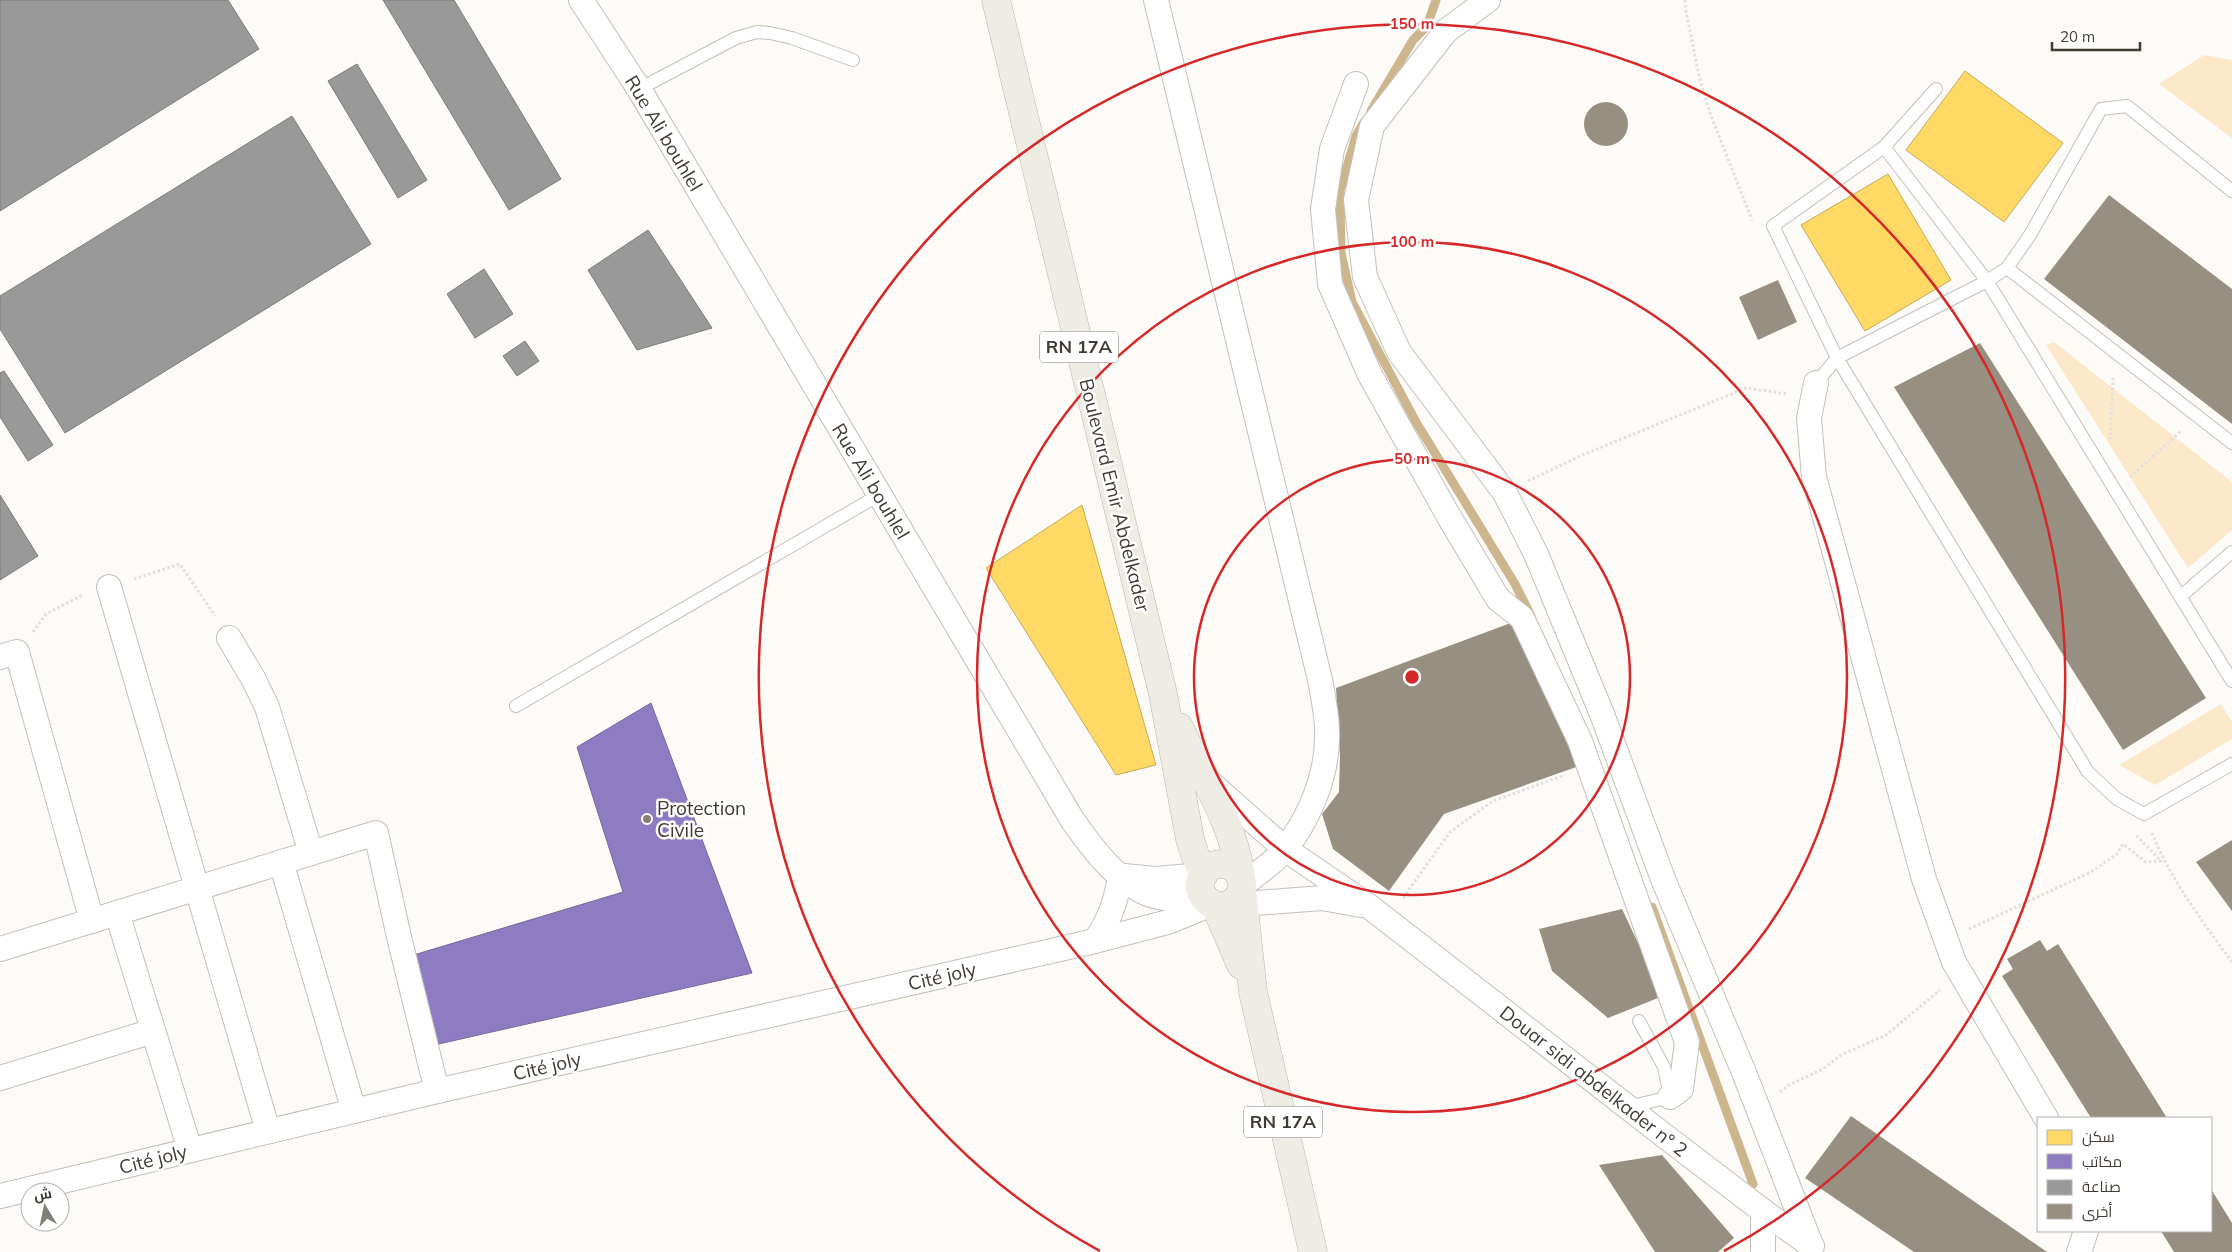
<svg xmlns="http://www.w3.org/2000/svg" width="2232" height="1252" font-family="Mulish,Cairo,sans-serif">
  <style>
    .green { fill: #fbe9c9 }
    .homes { fill: #ffd966; stroke: #c6aa57 }
    .offices { fill: #8e7cc3; stroke: #776898 }
    .industry { fill: #999; stroke: #7e7d7a }
    .lines { fill: none; stroke-linecap: round; stroke-linejoin: round }
    .stream { stroke: #cdb68d; stroke-width: 9 }
    .building { fill: #979082 }
    .lane-casing { stroke: #c3c0ba; stroke-width: 14 }
    .street-casing { stroke: #c3c0ba; stroke-width: 26 }
    .primary-casing { stroke: #bdb6aa; stroke-width: 29 }
    .path { stroke: #e1e0de; stroke-width: 3; stroke-dasharray: 2.5 2.5; stroke-linecap: butt }
    .lane { stroke: #fffefe; stroke-width: 12 }
    .street { stroke: #fffefe; stroke-width: 24 }
    .primary { stroke: #efece5; stroke-width: 28 }
    .ring { fill: none; stroke: #d62828; stroke-width: 2.5 }
    .poi-dot { fill: #827e78; stroke: #fff; stroke-width: 2 }
    .labels { text-anchor: middle; stroke-width: 5; stroke-linejoin: round; paint-order: stroke }
    .shield { fill: #fff; stroke: #797670; stroke-width: 1 }
    .shield-label { font-size: 18px; font-weight: bold; fill: #403b33 }
    .street-label { font-size: 19px; fill: #403b33; stroke: #fff }
    .poi-label { font-size: 19px; fill: #403b33; stroke: #fff; text-anchor: start }
    .centre { fill: #d62828; stroke: #fff; stroke-width: 2.5 }
    .ring-label { font-size: 15px; text-anchor: middle; font-weight: bold; fill: #d62828; stroke: #fff; stroke-width: 5; stroke-linejoin: round; paint-order: stroke }
  </style>
  <rect width="100%" height="100%" fill="#fdfbf8"/>
  <!-- green -->
  <g class="green">
    <polygon points="2204,55 2232,60 2232,138 2159,84"/>
    <polygon points="2054,342 2232,482 2232,530 2188,568 2046,345"/>
    <polygon points="2221,704 2232,722 2232,739 2155,785 2119,765"/>
  </g>
  <!-- homes -->
  <g class="homes">
    <polygon points="1965,71 2063,143 2004,222 1906,150"/>
    <polygon points="1888,174 1951,280 1865,331 1801,225"/>
    <polygon points="1082,505 1156,765 1116,775 986,568"/>
  </g>
  <!-- offices -->
  <polygon class="offices" points="651,703 752,973 430,1046 407,957 623,892 577,747"/>
  <!-- industry -->
  <g class="industry">
    <polygon points="0,0 228,0 259,49 0,211"/>
    <polygon points="383,0 454,0 561,179 509,210"/>
    <polygon points="357,64 427,180 398,198 328,81"/>
    <polygon points="292,116 371,244 65,433 0,329 0,296"/>
    <polygon points="648,230 712,328 637,350 588,270"/>
    <polygon points="484,269 513,314 475,338 447,294"/>
    <polygon points="525,341 539,361 517,376 503,356"/>
    <polygon points="4,371 53,445 28,461 0,417 0,373"/>
    <polygon points="0,495 38,556 0,580"/>
  </g>
  <g class="lines">
    <!-- stream -->
    <g class="stream">
      <polyline points="1371,111 1413,40 1427,26 1436,0"/>
      <polyline points="1364,122 1356,136 1340,191 1341,253 1352,302 1416,422 1515,584 1531,616"/>
      <polyline points="1652,907 1753,1184"/>
    </g>
  </g>
  <!-- building -->
  <g class="building">
    <circle cx="1606" cy="124" r="22"/>
    <polygon points="2109,195 2232,289 2232,424 2044,279"/>
    <polygon points="1778,280 1797,322 1758,340 1739,297"/>
    <polygon points="1980,343 2206,698 2123,750 1894,387"/>
    <polygon points="1516,621 1582,765 1444,814 1389,891 1333,849 1322,814 1339,792 1340,756 1336,688"/>
    <polygon points="2232,840 2232,911 2196,862"/>
    <polygon points="1622,909 1663,996 1608,1018 1552,971 1539,929"/>
    <polygon points="2040,940 2047,951 2058,944 2167,1118 2091,1118 2002,976 2013,969 2007,959"/>
    <polygon points="1851,1116 2047,1252 1914,1252 1805,1178"/>
    <polygon points="1662,1155 1734,1238 1718,1252 1655,1252 1599,1165"/>
    <polygon points="2211,1189 2232,1223 2232,1252 2174,1252 2161,1231 2211,1231"/>
  </g>
  <g class="lines">
    <defs>
      <g id="lane">
        <polyline points="639,89 736,38 757,32 770,33 792,38 853,60"/>
        <polyline points="1884,147 1936,89"/>
        <polyline points="2232,191 2127,106 2101,109 2030,235 2007,268 1987,281 1837,358 2088,772 2117,799 2144,814 2232,764"/>
        <polyline points="2007,268 2232,443"/>
        <polyline points="1816,383 1837,358 1773,226 1884,147 1987,281 2232,681"/>
        <polyline points="2180,597 2232,552"/>
        <polyline points="516,706 879,495"/>
        <polyline points="1628,1107 1670,1097 1664,1067 1639,1021"/>
      </g>
      <g id="street">
        <path d="M581,0l58,89 434,732c19,27 48,66 81,75 17,5 37,4 54,5"/>
        <path d="M1156,0l165,684c2,15 6,30 6,46 2,41 -16,86 -41,118 -11,14 -30,26 -44,38"/>
        <polyline points="1488,0 1446,31 1372,126 1356,200 1365,277 1399,352 1505,493 1536,554 1602,714 1663,879 1745,1075 1811,1245"/>
        <polyline points="1356,84 1332,149 1323,209 1330,284 1370,375 1448,515 1498,599 1522,618 1580,741 1687,1042 1681,1089 1670,1097"/>
        <polyline points="1816,383 1809,418 1814,477 1924,879 1954,962 2046,1118"/>
        <polyline points="109,587 268,1131"/>
        <polyline points="229,638 253,678 267,707 311,853"/>
        <polyline points="0,657 17,652 92,921"/>
        <polyline points="1207,780 1285,849 1370,907 1666,1137 1763,1211 1812,1246"/>
        <polyline points="281,862 354,1111"/>
        <polyline points="1124,876 1155,879 1203,875"/>
        <polyline points="1229,905 1322,898 1361,905"/>
        <polyline points="117,913 190,1150"/>
        <path d="M1095,941c15,-21 22,-41 25,-66"/>
        <polyline points="0,949 376,833 399,937 437,1091"/>
        <polyline points="0,1078 153,1031"/>
        <polyline points="0,1196 437,1091 1095,941 1168,922 1212,904"/>
        <polyline points="1763,1211 1763,1252"/>
        <polyline points="2079,1252 2086,1231"/>
      </g>
      <g id="primary">
        <polyline points="996,0 1163,694 1190,839 1195,855 1204,874"/>
        <path d="M1179,727c23,49 55,96 62,150"/>
        <circle cx="1221" cy="885" r="21"/>
        <polyline points="1242,890 1253,992 1313,1252"/>
        <polyline points="1215,905 1241,965"/>
      </g>
    </defs>
    <!-- lane casing -->
    <use href="#lane" class="lane-casing"/>
    <!-- street casing -->
    <use href="#street" class="street-casing"/>
    <!-- primary casing -->
    <use href="#primary" class="primary-casing"/>
    <!-- path -->
    <g class="path">
      <polyline points="1685,0 1686,11 1699,76 1710,113 1752,220"/>
      <polyline points="2110,440 2113,378"/>
      <polyline points="2130,477 2181,431"/>
      <polyline points="1528,481 1580,456 1746,388 1787,394"/>
      <polyline points="134,579 180,564 215,616"/>
      <polyline points="33,632 46,614 83,595"/>
      <path d="M2152,833c19,47 50,88 80,129"/>
      <polyline points="1403,898 1450,832 1493,801 1565,775"/>
      <polyline points="1969,929 2091,872 2117,854 2123,844 2146,862 2161,861 2136,835"/>
      <polyline points="1780,1092 1789,1085 1823,1069 1841,1055 1886,1035 1940,990"/>
    </g>
    <!-- lane -->
    <use href="#lane" class="lane"/>
    <!-- street -->
    <use href="#street" class="street"/>
    <!-- primary -->
    <use href="#primary" class="primary"/>
  </g>
  <!-- distance rings -->
  <g class="ring">
    <circle cx="1412" cy="677" r="218"/>
    <circle cx="1412" cy="677" r="435"/>
    <path d="M1100 1251A653 653 0 1 1 1724 1251"/>
  </g>
  <!-- markers -->
  <circle class="poi-dot" cx="647" cy="819" r="5"/>
  <g class="labels">
    <!-- shield labels -->
    <g class="shield">
      <rect x="1040" y="331.5" width="78" height="31" rx="4"/>
      <rect x="1244" y="1106.5" width="78" height="31" rx="4"/>
    </g>
    <g class="shield-label">
      <text x="1079" y="353">RN 17A</text>
      <text x="1283" y="1128">RN 17A</text>
    </g>
    <!-- street labels -->
    <g class="street-label">
      <text transform="translate(664 133) rotate(59)" y="7">Rue Ali bouhlel</text>
      <text transform="translate(871 481) rotate(59)" y="7">Rue Ali bouhlel</text>
      <text transform="translate(1115 495) rotate(76)" y="7">Boulevard Emir Abdelkader</text>
      <text transform="translate(942 976) rotate(-13)" y="7">Cité joly</text>
      <text transform="translate(547 1066) rotate(-13)" y="7">Cité joly</text>
      <text transform="translate(1594 1081) rotate(38)" y="7">Douar sidi abdelkader n° 2</text>
      <text transform="translate(153 1159) rotate(-14)" y="7">Cité joly</text>
    </g>
    <!-- poi labels -->
    <g class="poi-label">
      <text x="657" y="815">Protection<tspan x="657" dy="22">Civile</tspan></text>
    </g>
  </g>
  <circle cx="1412" cy="677" r="8" class="centre"/>
  <g class="ring-label">
    <text x="1412" y="29">150 m</text>
    <text x="1412" y="247">100 m</text>
    <text x="1412" y="464">50 m</text>
  </g>
  <!-- legend -->
  <rect x="2037" y="1117" width="175" height="115" fill="#ffffff" stroke="#b3b1ad"/>
  <rect x="2047" y="1130" width="25" height="15" fill="#ffd966" stroke="#b3b1ad"/>
  <text x="2082" y="1142" font-size="15" fill="#403b33">سكن</text>
  <rect x="2047" y="1154" width="25" height="15" fill="#8e7cc3" stroke="#b3b1ad"/>
  <text x="2082" y="1167" font-size="15" fill="#403b33">مكاتب</text>
  <rect x="2047" y="1180" width="25" height="15" fill="#999999" stroke="#b3b1ad"/>
  <text x="2082" y="1192" font-size="15" fill="#403b33">صناعة</text>
  <rect x="2047" y="1204" width="25" height="15" fill="#979082" stroke="#b3b1ad"/>
  <text x="2082" y="1217" font-size="15" fill="#403b33">أخرى</text>
  <!-- north arrow -->
  <g transform="translate(45 1207) rotate(350)"><circle r="24" fill="#ffffff" stroke="#b3b1ad"/>
  <path d="M0-4L9 19L0 12L-9 19Z" fill="#827e78"/>
  <text y="-8" font-size="14" font-weight="bold" text-anchor="middle" fill="#403b33">ش</text>
  </g>
  <!-- scale -->
  <path d="M2052 42v8h88v-8" fill="none" stroke="#403b33" stroke-width="2.5"/>
  <text x="2060" y="42" font-size="15" fill="#403b33" stroke="#ffffff" stroke-width="4" paint-order="stroke">20 m</text>
</svg>
